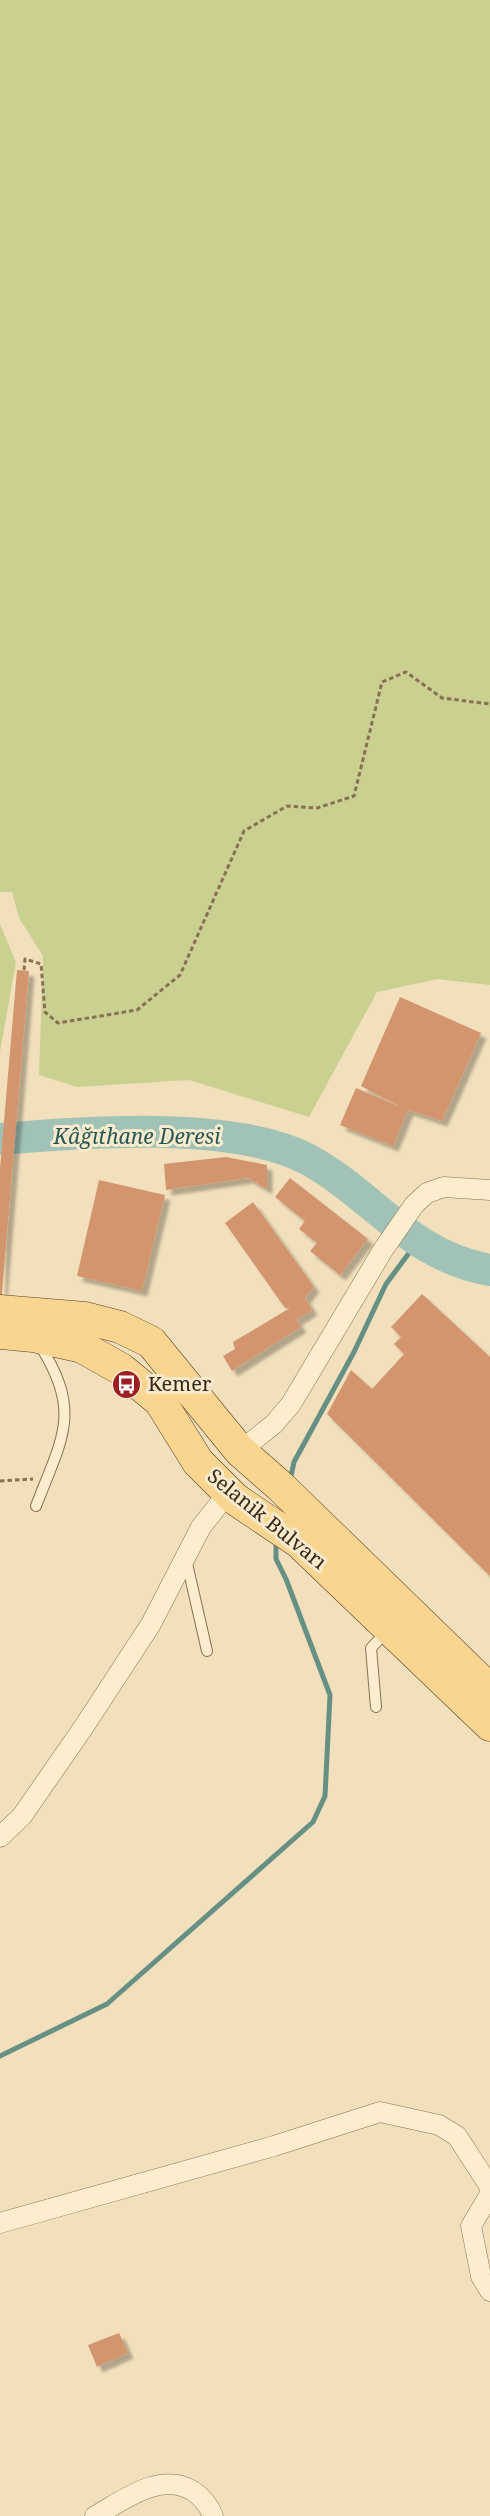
<svg xmlns="http://www.w3.org/2000/svg" width="490" height="2516" font-family="'Noto Serif',serif">
  <style>
    .green { fill: #cad08f }
    .lines { fill: none; stroke-linecap: round; stroke-linejoin: round }
    .stream { stroke: #679085; stroke-width: 5 }
    .river { stroke: #a0c2b7; stroke-width: 32 }
    .building { fill: #d3956e; filter: url(#shadow) }
    .lane-casing { stroke: #8a6f54; stroke-width: 12 }
    .street-casing { stroke: #8a6f54; stroke-width: 21 }
    .primary-casing { stroke: #573d29; stroke-width: 33 }
    .path { stroke: #8a6f54; stroke-width: 3; stroke-dasharray: 4.5 3; stroke-linecap: butt }
    .lane { stroke: #fcedcf; stroke-width: 10 }
    .street { stroke: #fcedcf; stroke-width: 20 }
    .primary { stroke: #f9d58f; stroke-width: 32 }
    .labels { text-anchor: middle; stroke-width: 6; stroke-linejoin: round; paint-order: stroke }
    .poi-label { font-size: 20px; fill: #38281a; stroke: #f8eacc; text-anchor: start }
    .street-label { font-size: 20px; fill: #38281a; stroke: #f8eacc }
    .water-label { font-size: 21px; font-style: italic; fill: #285955; stroke: #f8eacc }
  </style>
  <defs>
    <filter id="shadow"><feDropShadow dx="5.5" dy="5.5" stdDeviation="1.5" flood-color="#0004"/></filter>
  </defs>
  <rect width="100%" height="100%" fill="#f1e0bb"/>
  <!-- green -->
  <g class="green">
    <polygon points="0,0 490,0 490,985 438,979 377,992 309,1117 189,1080 77,1087 39,1075 43,956 19,918 12,892 0,892"/>
    <polygon points="0,924 16,962 0,1052"/>
  </g>
  <g class="lines">
    <!-- stream -->
    <g class="stream">
      <polyline points="291,1476 294,1462 354,1352 386,1284 418,1241"/>
      <polyline points="0,2056 107,2004 313,1822 325,1796 330,1695 286,1579 276,1559 276,1545"/>
    </g>
    <!-- river -->
    <path class="river" d="M0,1139c84,-7 235,-19 309,21 65,36 101,96 181,110"/>
  </g>
  <!-- building -->
  <g class="building">
    <polygon points="17,970 29,971 0,1317 0,1168"/>
    <polygon points="400,997 481,1033 442,1121 408,1110 393,1146 340,1125 356,1088 403,1108 361,1086"/>
    <polygon points="226,1157 267,1165 267,1189 248,1178 166,1190 164,1164"/>
    <polygon points="290,1178 368,1239 340,1275 310,1251 317,1243 299,1229 305,1221 275,1197"/>
    <polygon points="99,1180 165,1195 142,1291 77,1276"/>
    <polygon points="253,1202 314,1287 305,1298 312,1310 296,1320 301,1327 232,1371 223,1356 235,1349 233,1342 290,1308 285,1308 225,1223"/>
    <polygon points="422,1294 490,1357 490,1576 327,1414 351,1370 372,1389 404,1354 394,1344 401,1337 391,1327"/>
    <polygon points="119,2333 128,2353 97,2367 88,2345"/>
  </g>
  <g class="lines">
    <defs>
      <g id="lane">
        <path d="M36,1506c26,-68 47,-94 3,-162"/>
        <polyline points="186,1559 207,1651"/>
        <polyline points="376,1707 371,1648 388,1630"/>
      </g>
      <g id="street">
        <polyline points="240,1451 274,1424 291,1404 383,1250 414,1205 427,1193 444,1187 490,1190"/>
        <polyline points="0,1837 22,1816 83,1728 151,1624 201,1527 228,1493"/>
        <polyline points="490,2194 471,2226 481,2276 490,2291"/>
        <polyline points="0,2223 274,2146 380,2112 439,2125 457,2136 490,2187"/>
        <path d="M95,2516c29,-16 65,-45 98,-25 10,7 16,14 20,25"/>
      </g>
      <g id="primary">
        <polyline points="0,1311 85,1318 120,1327 151,1342 240,1451 280,1486 490,1690"/>
        <polyline points="0,1333 33,1336 82,1347 121,1369 160,1401 198,1462 235,1499 299,1542 490,1725"/>
      </g>
    </defs>
    <!-- lane casing -->
    <use href="#lane" class="lane-casing"/>
    <!-- street casing -->
    <use href="#street" class="street-casing"/>
    <!-- primary casing -->
    <use href="#primary" class="primary-casing"/>
    <!-- path -->
    <g class="path">
      <polyline points="24,970 25,959 41,964 45,1012 58,1023 137,1010 180,975 244,831 287,806 317,808 354,796 382,682 406,672 442,698 490,704"/>
      <polyline points="0,1481 33,1479"/>
    </g>
    <!-- lane -->
    <use href="#lane" class="lane"/>
    <!-- street -->
    <use href="#street" class="street"/>
    <!-- primary -->
    <use href="#primary" class="primary"/>
  </g>
  <!-- icons -->
  <defs>
    <symbol id="bus-disc" viewBox="-11 -11 22 22"><circle r="9.5" fill="#9e1f23" stroke="#f8eacc"/><path d="M-5-6H5V4H4V6H2V4H-2V6H-4V4H-5ZM-3.5-4V0h7V-4ZM-3.5 1.2v1.5H-2V1.2ZM2 1.2v1.5H3.5V1.2Z" fill="#fff"/></symbol>
  </defs>
  <g fill-rule="evenodd">
    <use href="#bus-disc" x="110" y="1368" width="33" height="33"/>
  </g>
  <g class="labels">
    <!-- poi labels -->
    <g class="poi-label">
      <text x="148" y="1391">Kemer</text>
    </g>
    <!-- street labels -->
    <g class="street-label">
      <text transform="translate(267 1519) rotate(39)" y="7">Selanik Bulvarı</text>
    </g>
    <!-- water labels -->
    <g class="water-label">
      <text x="137" y="1144">Kâğıthane Deresi</text>
    </g>
  </g>
</svg>
